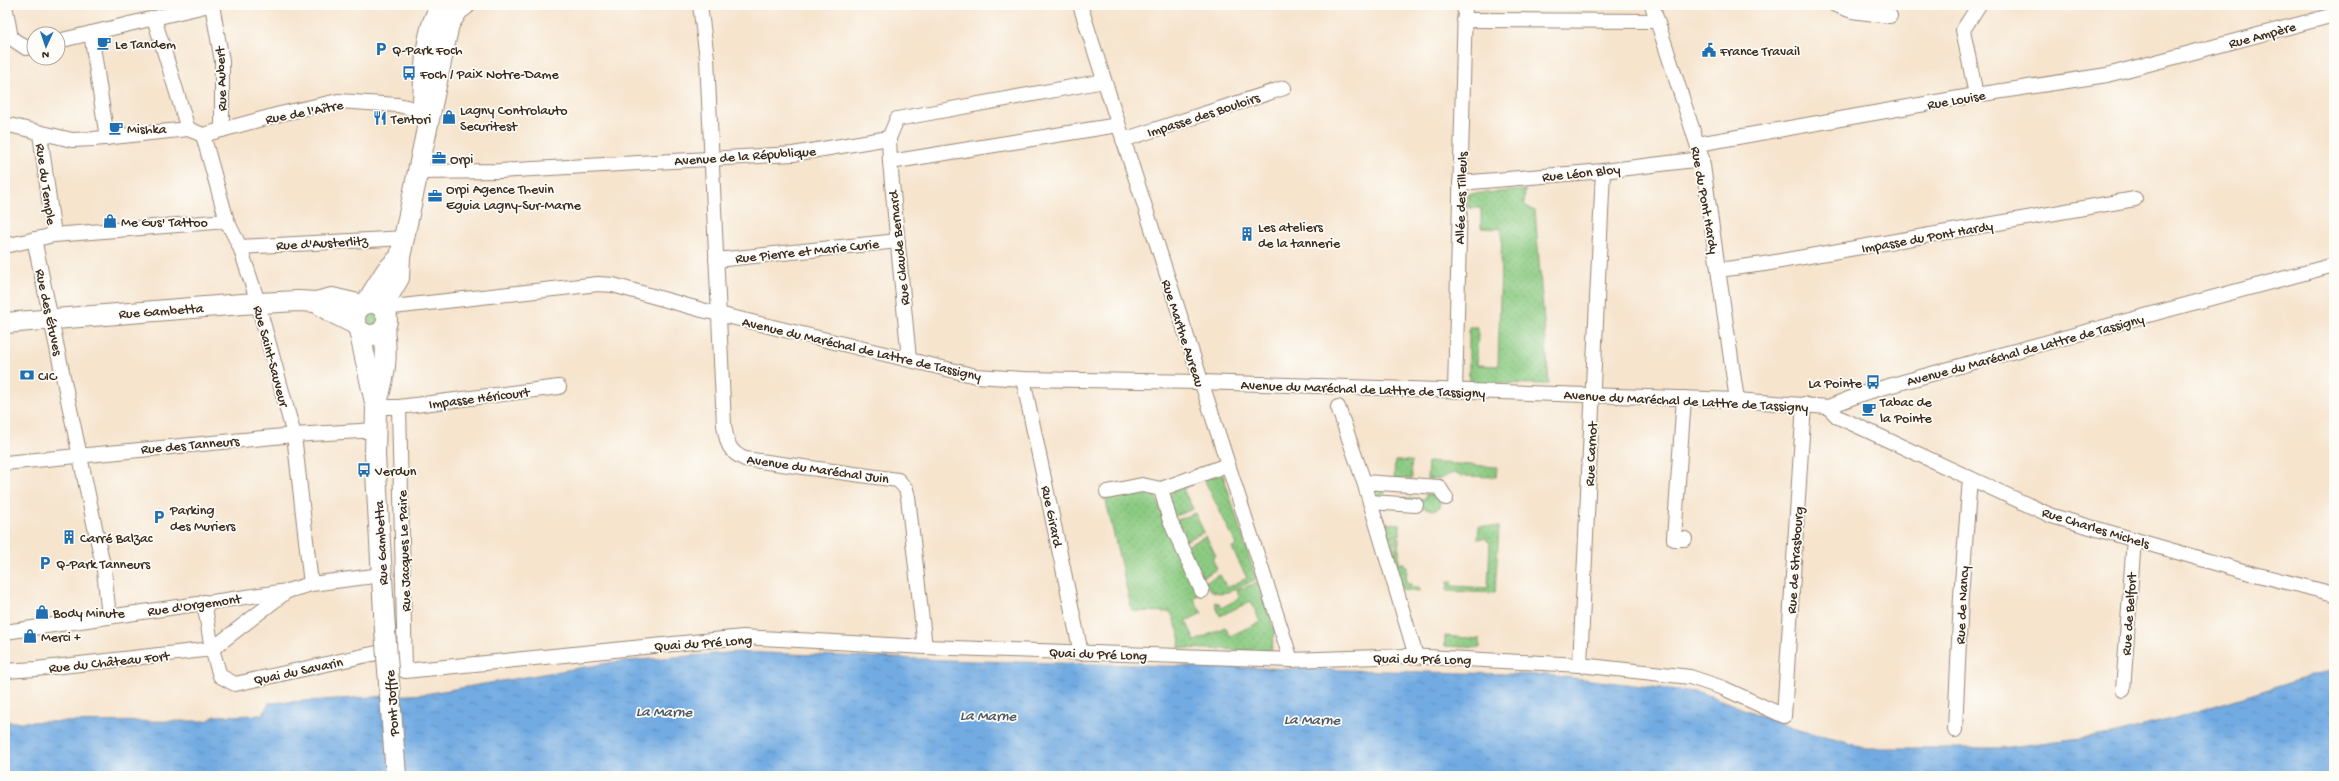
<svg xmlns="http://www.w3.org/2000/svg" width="2339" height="781" font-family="'Gochi Hand',sans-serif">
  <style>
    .grass { fill: url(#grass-dots); stroke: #647a50 }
    .water { fill: url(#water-ripples); stroke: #566a80 }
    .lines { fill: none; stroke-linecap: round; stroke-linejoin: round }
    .minor-casing { stroke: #988776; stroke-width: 16 }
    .secondary-casing { stroke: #988776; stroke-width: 22 }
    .minor { stroke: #fff; stroke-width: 14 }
    .secondary { stroke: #fff; stroke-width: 20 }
    .secondary-bridge-casing { stroke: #988776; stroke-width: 22; stroke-linecap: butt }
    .secondary-bridge { stroke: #fff; stroke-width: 20 }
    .labels { text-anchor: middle; stroke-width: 3.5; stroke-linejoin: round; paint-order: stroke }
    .street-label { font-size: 14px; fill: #3b2a1e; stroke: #fdfcf7 }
    .poi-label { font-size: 14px; fill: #3b2a1e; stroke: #fdfcf7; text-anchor: start }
    .water-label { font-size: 15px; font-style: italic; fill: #4e5763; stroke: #fdfcf7 }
  </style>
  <defs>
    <pattern id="grass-dots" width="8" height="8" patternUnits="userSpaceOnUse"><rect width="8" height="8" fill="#8ccb82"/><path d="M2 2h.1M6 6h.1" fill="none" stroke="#7aae70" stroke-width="1.8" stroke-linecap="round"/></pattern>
    <pattern id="water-ripples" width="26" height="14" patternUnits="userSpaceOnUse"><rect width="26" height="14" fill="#72abe2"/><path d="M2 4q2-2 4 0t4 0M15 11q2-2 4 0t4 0" fill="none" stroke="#5f8bb7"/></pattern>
  </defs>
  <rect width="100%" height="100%" fill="#fdfcf7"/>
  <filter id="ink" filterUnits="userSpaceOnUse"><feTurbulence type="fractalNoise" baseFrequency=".025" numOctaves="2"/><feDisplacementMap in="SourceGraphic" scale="8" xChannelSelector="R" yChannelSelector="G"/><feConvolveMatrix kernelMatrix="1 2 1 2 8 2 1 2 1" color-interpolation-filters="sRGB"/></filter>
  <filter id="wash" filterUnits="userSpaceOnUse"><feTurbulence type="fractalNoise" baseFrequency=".012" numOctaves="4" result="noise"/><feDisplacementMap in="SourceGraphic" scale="16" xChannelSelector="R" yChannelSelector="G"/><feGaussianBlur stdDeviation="0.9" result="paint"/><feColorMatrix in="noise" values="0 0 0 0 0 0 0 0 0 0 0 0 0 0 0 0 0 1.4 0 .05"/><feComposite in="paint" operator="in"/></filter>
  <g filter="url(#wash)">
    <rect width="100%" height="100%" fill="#f6e4cd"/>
    <!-- grass -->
    <g class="grass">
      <polygon points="1525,190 1524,205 1535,211 1549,384 1469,383 1469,327 1478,327 1477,365 1498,366 1502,229 1481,228 1481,208 1468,208 1468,194"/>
      <circle cx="370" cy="319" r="9"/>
      <polygon points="1395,461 1411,461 1412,479 1394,479"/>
      <polygon points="1428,462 1497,467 1496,477 1461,476 1453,473 1439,479 1427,479"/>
      <path d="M1219,475h4l33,104c-17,8 -40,25 -52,3l16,-7 7,13 20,-10 -15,-30 5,-2 -33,-67z"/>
      <polygon points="1195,483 1183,489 1193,509 1172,517 1169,498 1172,491"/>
      <polygon points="1384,488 1384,497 1425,499 1426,493 1429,495 1434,495 1434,493 1441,502 1440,507 1434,510 1376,498 1377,494"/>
      <polygon points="1149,489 1155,496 1202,593 1193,598 1202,613 1186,621 1195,641 1225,627 1230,636 1260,622 1251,601 1220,616 1215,602 1220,604 1221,608 1240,598 1237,590 1257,583 1275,632 1271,651 1179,648 1180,636 1171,612 1132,611 1105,497"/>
      <polygon points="1195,513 1204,532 1185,541 1175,521"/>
      <polygon points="1383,516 1383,523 1400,524 1400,535 1384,535 1381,517"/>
      <polygon points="1479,526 1499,527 1495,593 1447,591 1448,581 1452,581 1452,586 1488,588 1490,542 1487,541 1487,538 1478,539"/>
      <polygon points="1206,536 1216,556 1212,558 1217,569 1202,577 1186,546"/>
      <polygon points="1384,536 1394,536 1393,555 1395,556 1396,537 1399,537 1399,563 1404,563 1404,567 1407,567 1406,583 1410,583 1410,586 1419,587 1419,591 1402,590"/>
      <polygon points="1445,636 1480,639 1480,648 1445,646"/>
    </g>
    <!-- water -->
    <polygon class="water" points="739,652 973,661 1547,675 1703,693 1792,728 1867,748 2002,748 2112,734 2175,718 2334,669 2334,776 5,776 5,722 207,721 215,716 262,715 269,703 425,694 614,662"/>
  </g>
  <g filter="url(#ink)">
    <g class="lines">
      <defs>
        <g id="minor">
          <polyline points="5,5 11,38 26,48 34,46"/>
          <polyline points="212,5 222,61 222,130"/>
          <path d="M700,5l7,53 17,367c3,17 4,27 21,34l153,21 8,9 2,8 17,150"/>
          <polyline points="1080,5 1291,660"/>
          <polyline points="1652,5 1702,159 1737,400"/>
          <polyline points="1835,5 1852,11 1890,16"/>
          <polyline points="154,18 188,129"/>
          <polyline points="1464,20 1657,21"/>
          <polyline points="91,33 107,138"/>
          <polyline points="58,41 209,5"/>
          <polyline points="1976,95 1963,30 1979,5"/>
          <polyline points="9,125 72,140 94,139 188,129 203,135 280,114 338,101 398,105 423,111"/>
          <polyline points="40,134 54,235"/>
          <polyline points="203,135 227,221 240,247 255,293 294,435 311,584"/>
          <polyline points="1123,140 1284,88"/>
          <polyline points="1698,144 1976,95 2107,75 2334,15"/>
          <polyline points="890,162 1118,125"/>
          <polyline points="418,172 500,171 793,154 889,138"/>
          <polyline points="1460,183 1603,171 1702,159"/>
          <polyline points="34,239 104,570 109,617"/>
          <polyline points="5,246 54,235 227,221"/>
          <polyline points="240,247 405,238"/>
          <polyline points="716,260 898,241"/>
          <polyline points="1718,270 1764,264 2135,199"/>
          <polyline points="384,308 598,284 613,285 702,310 976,376 1023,379 1200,382 1737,400 1828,407 1864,393 1974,362 2334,265"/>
          <polyline points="909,359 890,162 889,138 897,119 1104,81"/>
          <polyline points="1023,379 1081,653"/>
          <polyline points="1455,391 1465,5"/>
          <polyline points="1684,398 1674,539 1685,539"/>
          <polyline points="376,407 399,407 559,387"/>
          <polyline points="399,407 405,671 743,637 925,647 1291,660 1408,656 1580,665 1690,677 1723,688 1784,716 1804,404"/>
          <polyline points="1338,407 1364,482"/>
          <polyline points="1828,407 1838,417 2052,516 2243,571 2334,594"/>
          <polyline points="5,463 294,435 376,430"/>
          <polyline points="1107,492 1142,485 1161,489"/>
          <polyline points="1370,502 1364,482 1439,487 1446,498"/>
          <polyline points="1416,505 1370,502 1416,656"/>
          <polyline points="1202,591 1170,521 1161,489 1227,465"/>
          <polyline points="204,602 212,649 220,676 235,684 395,649"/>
          <polyline points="5,632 287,591 311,584 382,575"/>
          <polyline points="212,649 286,592"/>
          <polyline points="1580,665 1603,171"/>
          <polyline points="5,671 36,669 212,649"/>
          <polyline points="2123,690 2134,539"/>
          <polyline points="1955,730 1961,596 1970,479"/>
        </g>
        <g id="secondary">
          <path d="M423,102c1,-26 2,-76 19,-97"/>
          <polyline points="316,302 331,312 355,324"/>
          <circle cx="371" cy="319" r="16"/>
          <polyline points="366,303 386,271 400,257"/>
          <polyline points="382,307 399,278 400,257 449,24 458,10 465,5"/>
          <polyline points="5,323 242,304 298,301 316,302 332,298 362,305"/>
          <polyline points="359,330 376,407 375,455 385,630"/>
          <path d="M377,403c8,-29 11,-44 7,-74"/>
        </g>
      </defs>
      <!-- minor casing -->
      <use href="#minor" class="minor-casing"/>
      <!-- secondary casing -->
      <use href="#secondary" class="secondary-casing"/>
      <!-- minor -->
      <use href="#minor" class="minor"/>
      <!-- secondary -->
      <use href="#secondary" class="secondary"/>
      <defs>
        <polyline id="secondary-bridge" points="385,630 396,776"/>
      </defs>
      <!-- secondary-bridge casing -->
      <use href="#secondary-bridge" class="secondary-bridge-casing"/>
      <!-- secondary-bridge -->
      <use href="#secondary-bridge" class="secondary-bridge"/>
    </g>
  </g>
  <!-- icons -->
  <defs>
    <symbol id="cafe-bare" viewBox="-9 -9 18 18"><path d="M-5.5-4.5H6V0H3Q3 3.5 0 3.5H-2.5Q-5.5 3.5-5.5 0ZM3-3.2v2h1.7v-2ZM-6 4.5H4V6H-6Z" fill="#1f6fb2" stroke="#fdfcf7" stroke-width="2.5" paint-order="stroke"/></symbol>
    <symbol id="parking-bare" viewBox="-9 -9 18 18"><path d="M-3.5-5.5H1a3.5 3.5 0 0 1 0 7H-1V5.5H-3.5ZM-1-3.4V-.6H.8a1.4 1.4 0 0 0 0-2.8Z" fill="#1f6fb2" stroke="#fdfcf7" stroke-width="2.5" paint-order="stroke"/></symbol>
    <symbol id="civic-bare" viewBox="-9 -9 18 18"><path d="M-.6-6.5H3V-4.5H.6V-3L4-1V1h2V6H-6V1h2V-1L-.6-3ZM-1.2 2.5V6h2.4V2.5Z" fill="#1f6fb2" stroke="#fdfcf7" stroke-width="2.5" paint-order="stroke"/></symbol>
    <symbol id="bus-bare" viewBox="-9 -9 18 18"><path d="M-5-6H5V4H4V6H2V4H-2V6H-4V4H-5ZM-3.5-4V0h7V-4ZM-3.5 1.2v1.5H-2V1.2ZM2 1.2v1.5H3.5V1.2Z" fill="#1f6fb2" stroke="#fdfcf7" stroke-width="2.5" paint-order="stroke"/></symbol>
    <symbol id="shop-bare" viewBox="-9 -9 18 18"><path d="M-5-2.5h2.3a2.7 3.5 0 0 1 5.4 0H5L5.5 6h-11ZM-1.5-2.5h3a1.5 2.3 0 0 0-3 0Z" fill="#1f6fb2" stroke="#fdfcf7" stroke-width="2.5" paint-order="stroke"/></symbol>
    <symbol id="restaurant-bare" viewBox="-9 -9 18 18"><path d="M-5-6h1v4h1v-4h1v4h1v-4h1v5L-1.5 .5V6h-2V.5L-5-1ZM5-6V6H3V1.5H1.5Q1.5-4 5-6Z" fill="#1f6fb2" stroke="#fdfcf7" stroke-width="2.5" paint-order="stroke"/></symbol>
    <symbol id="office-bare" viewBox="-9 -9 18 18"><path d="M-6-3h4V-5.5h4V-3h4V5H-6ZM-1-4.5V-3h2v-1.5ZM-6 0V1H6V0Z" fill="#1f6fb2" stroke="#fdfcf7" stroke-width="2.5" paint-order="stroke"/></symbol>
    <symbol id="building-bare" viewBox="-9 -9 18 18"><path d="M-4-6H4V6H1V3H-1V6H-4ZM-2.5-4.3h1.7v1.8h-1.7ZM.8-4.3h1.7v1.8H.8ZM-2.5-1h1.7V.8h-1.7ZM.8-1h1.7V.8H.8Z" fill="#1f6fb2" stroke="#fdfcf7" stroke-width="2.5" paint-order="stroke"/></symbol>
    <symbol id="bank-bare" viewBox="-9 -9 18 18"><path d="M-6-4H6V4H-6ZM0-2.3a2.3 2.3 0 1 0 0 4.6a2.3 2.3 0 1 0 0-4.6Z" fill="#1f6fb2" stroke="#fdfcf7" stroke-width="2.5" paint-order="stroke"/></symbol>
  </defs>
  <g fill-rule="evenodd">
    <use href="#cafe-bare" x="94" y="33" width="20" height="20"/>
    <use href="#parking-bare" x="371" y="39" width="20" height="20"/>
    <use href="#civic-bare" x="1699" y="40" width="20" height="20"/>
    <use href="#bus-bare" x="399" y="63" width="20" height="20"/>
    <use href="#shop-bare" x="439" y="107" width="20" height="20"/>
    <use href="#restaurant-bare" x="370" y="108" width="20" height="20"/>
    <use href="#cafe-bare" x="106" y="118" width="20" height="20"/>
    <use href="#office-bare" x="429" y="148" width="20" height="20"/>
    <use href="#office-bare" x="425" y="186" width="20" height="20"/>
    <use href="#shop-bare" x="100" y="211" width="20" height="20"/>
    <use href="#building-bare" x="1237" y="224" width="20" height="20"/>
    <use href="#bank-bare" x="17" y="365" width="20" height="20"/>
    <use href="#bus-bare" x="1863" y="372" width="20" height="20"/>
    <use href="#cafe-bare" x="1859" y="399" width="20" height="20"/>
    <use href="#bus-bare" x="354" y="460" width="20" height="20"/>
    <use href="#parking-bare" x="149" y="507" width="20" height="20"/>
    <use href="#building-bare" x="59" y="527" width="20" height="20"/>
    <use href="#parking-bare" x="35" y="553" width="20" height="20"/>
    <use href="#shop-bare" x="32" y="602" width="20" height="20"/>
    <use href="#shop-bare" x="20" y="626" width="20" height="20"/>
  </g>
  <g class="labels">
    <!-- street labels -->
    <g class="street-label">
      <text transform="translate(2262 34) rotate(-15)" y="5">Rue Ampère</text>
      <text transform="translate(220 79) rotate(-92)" y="5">Rue Aubert</text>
      <text transform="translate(1956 99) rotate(-10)" y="5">Rue Louise</text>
      <text transform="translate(304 111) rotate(-11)" y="5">Rue de l'Aître</text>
      <text transform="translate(1203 114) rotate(-18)" y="5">Impasse des Bouloirs</text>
      <text transform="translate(745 155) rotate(-4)" y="5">Avenue de la République</text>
      <text transform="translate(1581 172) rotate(-6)" y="5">Rue Léon Bloy</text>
      <text transform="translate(47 184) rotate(82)" y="5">Rue du Temple</text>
      <text transform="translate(1460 198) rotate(-88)" y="5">Allée des Tilleuls</text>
      <text transform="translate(1706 200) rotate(80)" y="5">Rue du Pont Hardy</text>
      <text transform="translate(1927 236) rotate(-10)" y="5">Impasse du Pont Hardy</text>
      <text transform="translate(322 242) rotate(-3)" y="5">Rue d'Austerlitz</text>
      <text transform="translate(898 248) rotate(-96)" y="5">Rue Claude Bernard</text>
      <text transform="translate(807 250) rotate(-6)" y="5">Rue Pierre et Marie Curie</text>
      <text transform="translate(161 310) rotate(-4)" y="5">Rue Gambetta</text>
      <text transform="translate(50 312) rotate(78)" y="5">Rue des Étuves</text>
      <text transform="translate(1184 333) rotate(72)" y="5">Rue Marthe Aureau</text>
      <text transform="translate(862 348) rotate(13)" y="5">Avenue du Maréchal de Lattre de Tassigny</text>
      <text transform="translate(2025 349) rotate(-15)" y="5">Avenue du Maréchal de Lattre de Tassigny</text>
      <text transform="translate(272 356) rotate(75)" y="5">Rue Saint-Sauveur</text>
      <text transform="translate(1363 388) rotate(2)" y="5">Avenue du Maréchal de Lattre de Tassigny</text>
      <text transform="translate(479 397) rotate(-7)" y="5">Impasse Héricourt</text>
      <text transform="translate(1686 400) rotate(3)" y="5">Avenue du Maréchal de Lattre de Tassigny</text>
      <text transform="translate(190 444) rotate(-5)" y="5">Rue des Tanneurs</text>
      <text transform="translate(1590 454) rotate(-87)" y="5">Rue Carnot</text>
      <text transform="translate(818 468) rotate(8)" y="5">Avenue du Maréchal Juin</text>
      <text transform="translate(1053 516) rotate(78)" y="5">Rue Girard</text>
      <text transform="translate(2096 527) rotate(17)" y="5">Rue Charles Michels</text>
      <text transform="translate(380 543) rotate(-93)" y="5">Rue Gambetta</text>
      <text transform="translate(403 551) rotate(-92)" y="5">Rue Jacques Le Paire</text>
      <text transform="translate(1794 560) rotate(-86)" y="5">Rue de Strasbourg</text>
      <text transform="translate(194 604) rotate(-8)" y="5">Rue d'Orgemont</text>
      <text transform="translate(1961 605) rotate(-87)" y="5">Rue de Nancy</text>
      <text transform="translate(2128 614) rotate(-86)" y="5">Rue de Belfort</text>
      <text transform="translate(703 642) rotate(-4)" y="5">Quai du Pré Long</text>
      <text transform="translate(1098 653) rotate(2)" y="5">Quai du Pré Long</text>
      <text transform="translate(1422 658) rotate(1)" y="5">Quai du Pré Long</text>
      <text transform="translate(109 661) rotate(-6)" y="5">Rue du Château Fort</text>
      <text transform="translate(298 670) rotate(-12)" y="5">Quai du Savarin</text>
      <text transform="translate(391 703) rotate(-94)" y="5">Pont Joffre</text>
    </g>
    <!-- poi labels -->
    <g class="poi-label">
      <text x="115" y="48">Le Tandem</text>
      <text x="392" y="54">Q-Park Foch</text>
      <text x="1720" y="55">France Travail</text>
      <text x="420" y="78">Foch / Paix Notre-Dame</text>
      <text x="460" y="114">Lagny Controlauto<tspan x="460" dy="16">Securitest</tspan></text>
      <text x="391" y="123">Tentori</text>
      <text x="127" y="133">Mishka</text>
      <text x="450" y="163">Orpi</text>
      <text x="446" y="193">Orpi Agence Thevin<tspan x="446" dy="16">Eguia Lagny-Sur-Marne</tspan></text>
      <text x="121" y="226">Me Gus' Tattoo</text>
      <text x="1258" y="231">Les ateliers<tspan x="1258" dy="16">de la tannerie</tspan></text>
      <text x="38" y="380">CIC</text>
      <text x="1862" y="387" text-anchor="end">La Pointe</text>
      <text x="1880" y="406">Tabac de<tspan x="1880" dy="16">la Pointe</tspan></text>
      <text x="375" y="475">Verdun</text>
      <text x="170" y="514">Parking<tspan x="170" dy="16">des Muriers</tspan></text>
      <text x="80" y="542">Carré Balzac</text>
      <text x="56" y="568">Q-Park Tanneurs</text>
      <text x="53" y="617">Body Minute</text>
      <text x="41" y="641">Merci +</text>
    </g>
    <!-- water labels -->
    <g class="water-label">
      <text transform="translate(664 711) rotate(1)" y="5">La Marne</text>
      <text transform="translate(988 715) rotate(1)" y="5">La Marne</text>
      <text transform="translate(1312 719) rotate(1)" y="5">La Marne</text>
    </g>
  </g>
  <!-- margin -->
  <rect width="2339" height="781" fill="none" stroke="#fdfcf7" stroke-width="20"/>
  <!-- north arrow -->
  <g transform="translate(46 46) rotate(183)"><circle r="19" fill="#fdfcf7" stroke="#afa8a0"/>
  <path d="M0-3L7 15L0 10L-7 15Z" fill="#1f6fb2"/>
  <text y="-6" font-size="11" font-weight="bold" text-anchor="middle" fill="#3b2a1e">N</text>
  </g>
</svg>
